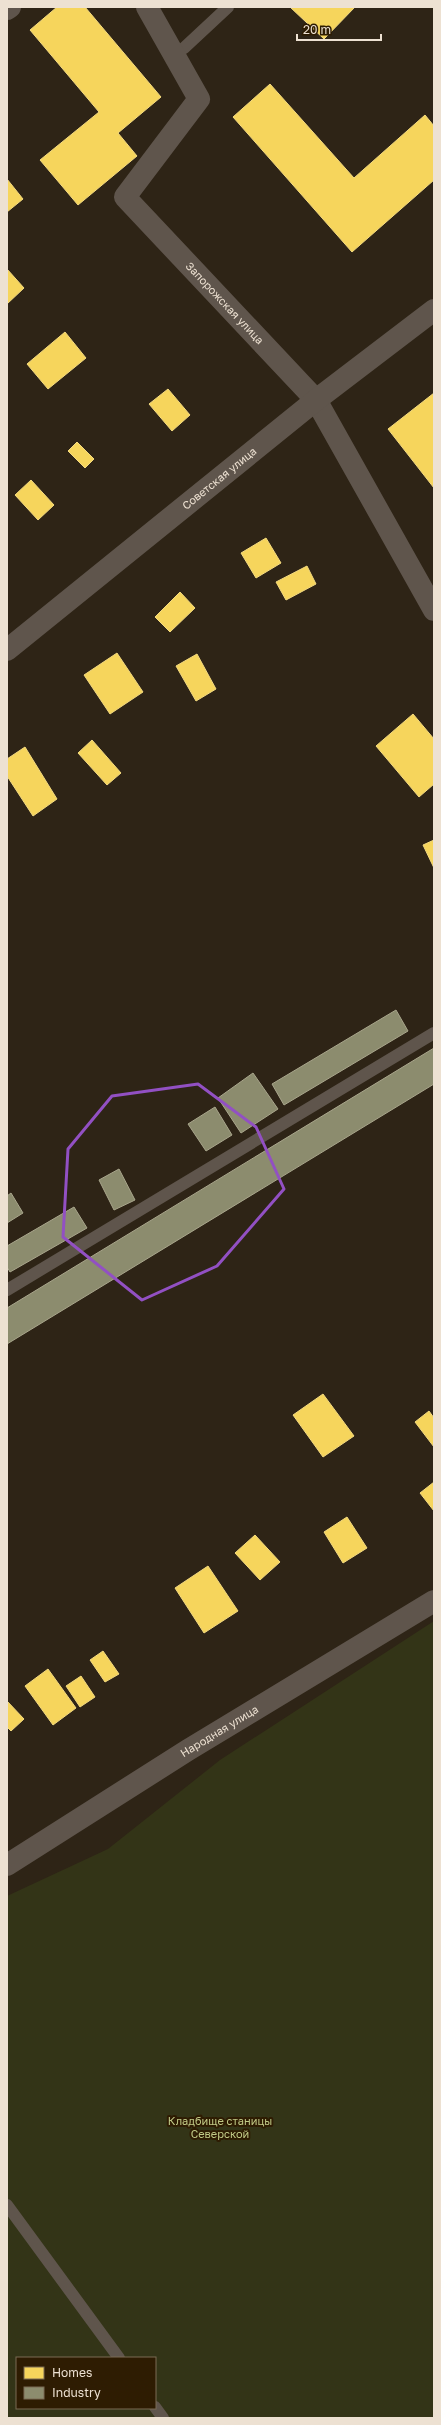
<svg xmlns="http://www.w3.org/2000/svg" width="441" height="2425" viewBox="0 0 441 2425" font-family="'Golos Text',sans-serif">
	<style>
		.green { fill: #333417; fill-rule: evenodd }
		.homes { fill: #f6d55c; stroke: #f3d97f }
		.industry { fill: #8c8c6e; stroke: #a9a68c }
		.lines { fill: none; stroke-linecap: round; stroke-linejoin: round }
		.service { stroke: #5f554c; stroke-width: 12 }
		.minor { stroke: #5f554c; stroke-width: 22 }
		.marked { fill: none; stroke: #9250c3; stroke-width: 3; stroke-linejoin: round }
		.labels { text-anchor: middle; stroke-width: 4; stroke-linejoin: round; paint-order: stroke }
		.street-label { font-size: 11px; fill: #ede1d2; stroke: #2e1c02 }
		.park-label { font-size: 11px; fill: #c0c986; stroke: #2e1c02 }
	</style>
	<rect width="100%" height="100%" fill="#2e2416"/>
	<!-- green -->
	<path class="green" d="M434 1621V2418H7V1896L108 1849 220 1760ZM17 2358H155V2408H17Z"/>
	<!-- homes -->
	<g class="homes">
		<path d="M57 7H85L161 97 118 133 137 156 78 205 40 160 99 112 30 30Z"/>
		<path d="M290 7H355L324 39Z"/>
		<path d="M270 84 354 178 425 115 434 126V180L352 252 233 117Z"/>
		<path d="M7 179 23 199 7 212Z"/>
		<path d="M7 269 24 288 7 304Z"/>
		<path d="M65 332 86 358 48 389 27 364Z"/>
		<path d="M168 389 190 415 172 431 149 404Z"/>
		<path d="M434 393V488L388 429Z"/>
		<path d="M77 442 94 459 85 468 68 451Z"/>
		<path d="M31 480 54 505 38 520 15 495Z"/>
		<path d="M266 538 281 563 256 578 241 553Z"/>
		<path d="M307 566 316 584 286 600 276 582Z"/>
		<path d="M180 592 195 608 170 632 155 617Z"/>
		<path d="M117 653 143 692 110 714 84 675Z"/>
		<path d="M197 654 216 689 196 701 176 666Z"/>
		<path d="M413 714 434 739V784L419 797 376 746Z"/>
		<path d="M92 740 121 773 107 785 78 753Z"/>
		<path d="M25 747 57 799 33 816 7 776V759Z"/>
		<path d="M434 840V868L423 845Z"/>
		<path d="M323 1394 354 1436 323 1457 293 1415Z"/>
		<path d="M429 1411 434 1418V1447L415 1422Z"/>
		<path d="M434 1482V1511L420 1493Z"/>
		<path d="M347 1517 367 1548 343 1563 324 1532Z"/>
		<path d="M255 1535 280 1562 260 1580 235 1553Z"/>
		<path d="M208 1566 238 1611 204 1633 175 1588Z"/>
		<path d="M103 1651 119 1674 105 1682 90 1660Z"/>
		<path d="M48 1669 76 1708 53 1725 25 1686Z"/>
		<path d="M81 1676 95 1697 80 1707 66 1686Z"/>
		<path d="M7 1701 24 1719 11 1731 7 1727Z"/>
	</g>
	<!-- industry -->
	<g class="industry">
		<path d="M396 1010 408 1031 284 1105 272 1084Z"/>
		<path d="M434 1048V1084L7 1344V1308Z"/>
		<path d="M253 1073 278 1109 241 1133 218 1098Z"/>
		<path d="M215 1107 232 1135 206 1151 188 1124Z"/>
		<path d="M119 1169 135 1200 114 1210 99 1180Z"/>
		<path d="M11 1193 23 1213 7 1223V1196Z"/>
		<path d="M74 1207 87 1228 10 1272 7 1267V1246Z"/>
	</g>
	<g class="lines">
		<!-- service -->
		<g class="service">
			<path d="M184 48 228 7"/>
			<path d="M7 1290 434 1033"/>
			<path d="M7 2205 119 2358"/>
			<path d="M155 2407 163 2418"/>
		</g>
		<!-- minor -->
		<g class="minor">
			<path id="s1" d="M147 7 199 99 125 197 316 400 434 610"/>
			<path d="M7 9 10 7"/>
			<path id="s2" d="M7 650 316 400 434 310"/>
			<path id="s3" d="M7 1865 188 1750 434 1601"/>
		</g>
	</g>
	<!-- marked area -->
	<path class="marked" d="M198 1084 256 1127 284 1189 217 1266 142 1300 63 1237 68 1149 112 1096Z"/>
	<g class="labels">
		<!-- street labels -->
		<g class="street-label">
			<text dy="4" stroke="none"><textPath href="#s1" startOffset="374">Запорожская улица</textPath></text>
			<text dy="4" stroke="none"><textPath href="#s2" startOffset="273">Советская улица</textPath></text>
			<text dy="4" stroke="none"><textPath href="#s3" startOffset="251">Народная улица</textPath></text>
		</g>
		<!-- park labels -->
		<g class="park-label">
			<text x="220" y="2125">Кладбище станицы<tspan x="220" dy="13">Северской</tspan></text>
		</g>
	</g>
	<!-- border -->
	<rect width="441" height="2425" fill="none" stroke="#ede1d2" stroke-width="16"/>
	<!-- legend -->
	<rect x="16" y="2357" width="140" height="52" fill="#2e1c02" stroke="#7a6b55"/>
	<rect x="24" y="2367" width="20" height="12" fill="#f6d55c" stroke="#7a6b55"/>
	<text x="52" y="2377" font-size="12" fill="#ede1d2">Homes</text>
	<rect x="24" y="2387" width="20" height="12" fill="#8c8c6e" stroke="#7a6b55"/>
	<text x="52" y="2397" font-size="12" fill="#ede1d2">Industry</text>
	<!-- scale -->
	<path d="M297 34v6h84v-6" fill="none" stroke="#ede1d2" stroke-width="2"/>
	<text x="303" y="34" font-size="12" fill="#ede1d2" stroke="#2e1c02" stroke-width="3" paint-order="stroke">20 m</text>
</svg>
